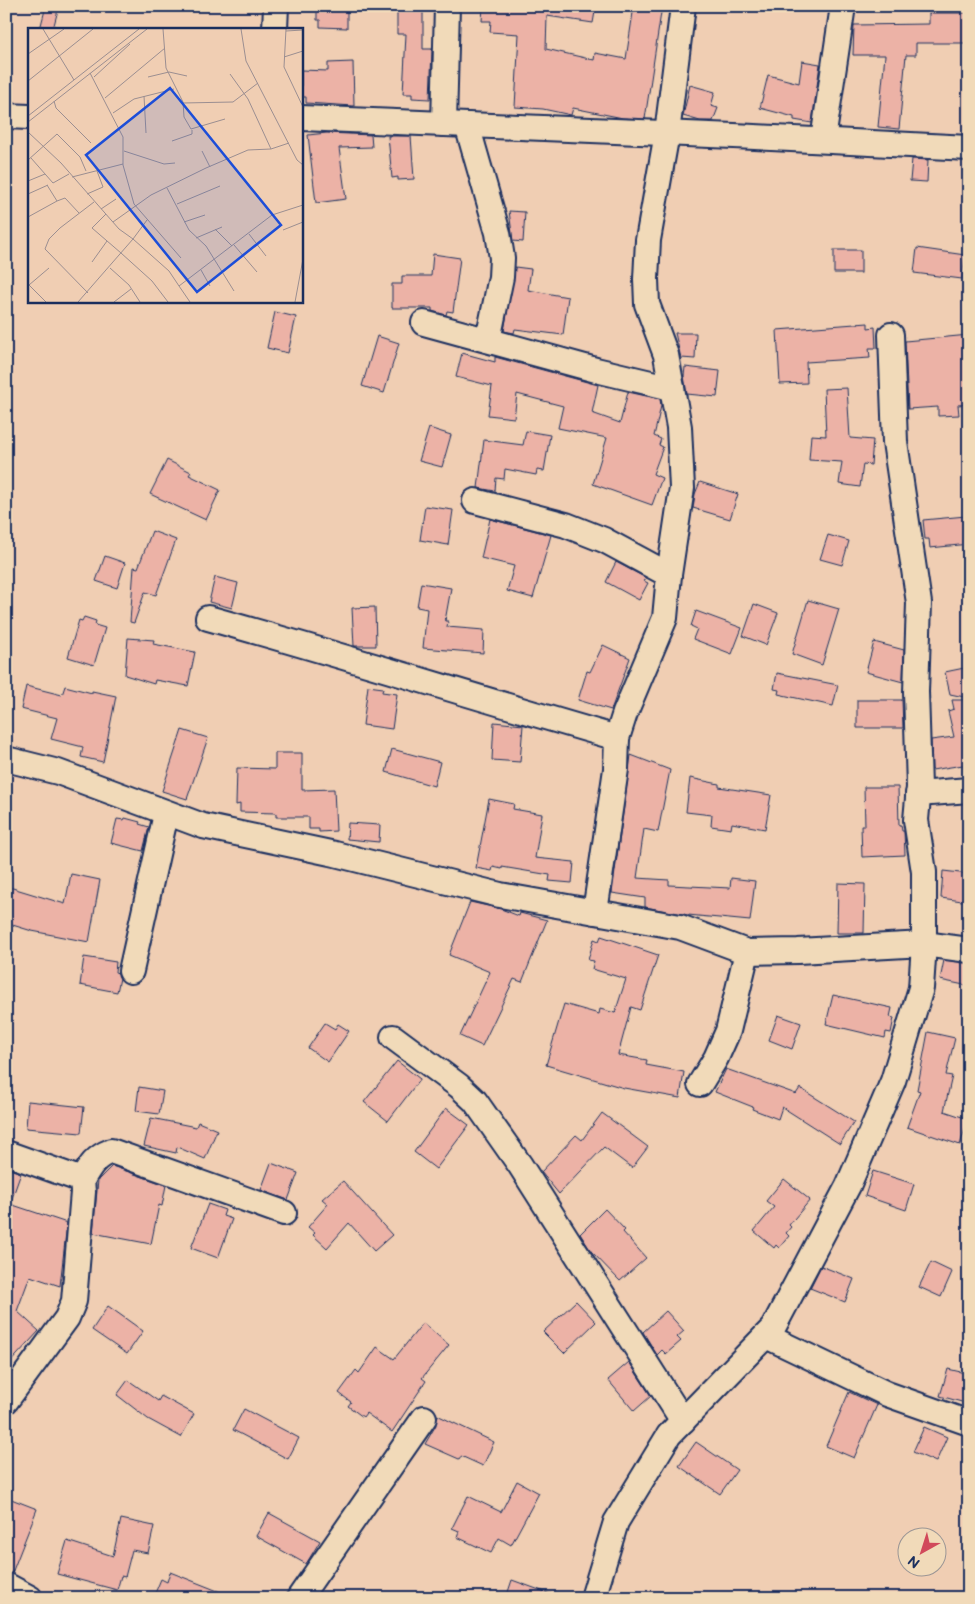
<svg xmlns="http://www.w3.org/2000/svg" width="975" height="1604" viewBox="0 0 975 1604" font-family="'Balsamiq Sans',sans-serif">
	<style>
		.building { fill: #ecb2a6; stroke: #1b2f5e }
		.lines { fill: none; stroke-linecap: round; stroke-linejoin: round }
		.minor-casing { stroke: #1b2f5e; stroke-width: 28 }
		.minor { stroke: #f1dab9; stroke-width: 24 }
		.inset-road { fill: none; stroke: #9b8e91; stroke-width: 1 }
		.view { fill: #1d4ed8; fill-opacity: 0.15; stroke: #1d4ed8; stroke-width: 2.5 }
		.inset-edge { fill: none; stroke: #1b2f5e; stroke-width: 2.5 }
	</style>
	<rect width="100%" height="100%" fill="#f0ceb3"/>
	<filter id="ink" filterUnits="userSpaceOnUse"><feTurbulence type="fractalNoise" baseFrequency=".02" numOctaves="2"/><feDisplacementMap in="SourceGraphic" scale="10" xChannelSelector="R" yChannelSelector="G"/><feConvolveMatrix kernelMatrix="1 2 1 2 8 2 1 2 1" color-interpolation-filters="sRGB"/></filter>
	<g filter="url(#ink)">
		<!-- building -->
		<g class="building">
			<path d="M46 6H59L53 29H40Z"/>
			<path d="M317 6H347V28L320 27V20H317Z"/>
			<path d="M397 6H423V49H432L430 99 412 98V94H403L406 34H397Z"/>
			<path d="M483 6H596L593 23 547 16 546 49 594 60 595 53 626 59 634 6H662L645 119 623 118 573 108 571 115 543 109 515 107 519 34 490 32 491 21H482Z"/>
			<path d="M929 13H969V43H916V55H906L899 129 878 127 885 55H853L854 25 929 24Z"/>
			<path d="M802 61 820 64 812 123 794 120V117L760 108 768 75 799 83Z"/>
			<path d="M353 62 354 106 306 103V97H301V70L328 71V63Z"/>
			<path d="M690 85 715 92 711 106 718 108 713 121H700L683 116Z"/>
			<path d="M327 133 371 135 372 147 339 148 346 199 316 203 308 135Z"/>
			<path d="M388 136H411L414 179 398 180V177L392 178Z"/>
			<path d="M912 159 928 160 927 182 910 181Z"/>
			<path d="M509 211 525 212 523 242 513 241Z"/>
			<path d="M917 248 965 255 962 279 914 273Z"/>
			<rect x="834" y="250" width="27" height="23"/>
			<path d="M433 254 460 258 453 312 447 311 446 315 432 311V308H392V284H402V276H431Z"/>
			<path d="M515 267 531 269 528 290 568 297 563 335 515 329 514 333 504 331Z"/>
			<path d="M275 312 296 317 288 353 267 348Z"/>
			<path d="M868 323V328L875 327 876 348H869L870 358 806 362 807 383 780 384 777 330Z"/>
			<path d="M675 333H696L695 359 681 358Z"/>
			<path d="M969 335V404L958 405 959 415 938 416V407L908 409 905 341Z"/>
			<path d="M377 336 399 343 384 393 362 386Z"/>
			<path d="M462 353 495 362V357L598 385 592 413 620 423 628 392 660 399 661 406 654 436 661 439 659 445 663 447 653 474 662 478 652 505 593 484 607 438 558 428 563 406 517 394 514 418 488 415 492 386 456 377Z"/>
			<path d="M685 367 720 371 717 397 687 394 684 376Z"/>
			<path d="M847 388 850 438 873 440 871 465 863 464 860 487 839 484 842 462 809 460 811 435 826 436 824 389Z"/>
			<path d="M429 428 451 435 442 467 419 461Z"/>
			<path d="M526 431 550 435 544 471 537 470 536 475 505 469 504 479 496 478 495 491 478 488 484 440 523 445Z"/>
			<path d="M167 460 191 472 189 475 220 490 206 520 150 494Z"/>
			<path d="M700 482 738 494 730 519 693 508 695 494Z"/>
			<path d="M425 506 453 510 448 545 420 540Z"/>
			<path d="M966 516 969 544 930 548 929 539H925L923 520Z"/>
			<path d="M490 519 551 535 533 598 507 591 514 566 481 558Z"/>
			<path d="M152 531 176 540 156 595 145 592 134 623 130 622 134 567 138 568Z"/>
			<path d="M828 535 849 541 842 565 820 559Z"/>
			<path d="M105 556 125 563 117 588 96 581Z"/>
			<path d="M616 562 646 578 644 581 648 583 639 600 606 582Z"/>
			<path d="M215 577 238 583 232 608 209 602Z"/>
			<path d="M421 583 451 588 445 621H448L447 627 484 630 483 653 423 648 427 609 417 607Z"/>
			<path d="M808 600 839 609 822 665 792 654Z"/>
			<path d="M754 604 778 613 766 645 743 636Z"/>
			<path d="M375 607 376 646H354L352 608Z"/>
			<path d="M696 611 742 628 732 654 693 639 697 629 691 626Z"/>
			<path d="M84 617 96 621 95 625 105 628 94 665 68 657 79 620 82 621Z"/>
			<path d="M128 638 154 640 153 644 195 652 188 686 155 680 154 684 125 675Z"/>
			<path d="M874 642 904 650 903 682 866 672Z"/>
			<path d="M603 645 630 658 611 710 578 700 587 671 590 672Z"/>
			<path d="M969 667V698L950 694 945 672Z"/>
			<path d="M777 673 838 685 833 706 778 694 779 690 774 689Z"/>
			<path d="M26 686 62 695 65 686 92 693V691L116 696 103 762 81 757 83 747 51 739 57 718 21 709Z"/>
			<path d="M368 686 383 688 382 692 397 694 392 729 363 725Z"/>
			<path d="M857 700H902L903 728H857Z"/>
			<path d="M952 700H969V764L932 770 931 740 954 737 948 711 954 709Z"/>
			<path d="M494 722 523 725 520 762 492 760Z"/>
			<path d="M182 730 208 738 187 799 162 791Z"/>
			<path d="M392 749 440 762 434 786 386 772Z"/>
			<path d="M275 753H302V790L334 789 336 831 319 832V829H309V817H276V813L240 812V804L236 805 237 768 275 769Z"/>
			<path d="M631 755 670 770 658 832 644 829 637 878 669 880V885L730 888 731 878 755 881 750 921 688 915 645 907V898L612 893Z"/>
			<path d="M690 778 719 784V787L771 795 765 829 732 823 731 829 711 826 712 815 686 812Z"/>
			<path d="M864 787H898L899 825H901L902 831H904L905 855 862 857 861 826H865Z"/>
			<path d="M489 799 514 804 513 809 542 814 535 858 574 862 572 883 549 881 550 875 502 867V869L493 867 492 871 476 868Z"/>
			<path d="M125 818 140 822 139 824 149 827 143 851 111 843 117 819 124 820Z"/>
			<path d="M348 823 380 825 379 842 347 839Z"/>
			<path d="M943 871 969 874V902L941 898Z"/>
			<path d="M71 874 100 880 89 942 32 931 6 923V886L65 904Z"/>
			<path d="M838 883 865 884 864 933H837Z"/>
			<path d="M470 902 501 909 519 916 520 913 547 920 522 982 514 979 482 1046 460 1036 490 972 449 955Z"/>
			<path d="M601 936 658 955 640 1010 631 1007 618 1055 647 1060 646 1065 684 1072 680 1098 624 1088 546 1065 564 1004 599 1014 600 1009 615 1013 626 979 592 969 594 961 588 960 594 939 599 941Z"/>
			<path d="M84 957 116 962 115 972 118 973 120 978 117 992 80 985Z"/>
			<path d="M944 960 969 963V986L940 980Z"/>
			<path d="M833 995 892 1008 890 1017 894 1018 891 1033 886 1032 885 1038 826 1024Z"/>
			<path d="M778 1015 801 1023 792 1049 769 1040Z"/>
			<path d="M325 1023 335 1029 338 1024 349 1031 328 1062 308 1048Z"/>
			<path d="M928 1032 955 1038 946 1075 952 1076 944 1111 968 1119 960 1145 907 1127 920 1091 917 1090Z"/>
			<path d="M397 1061 420 1079 388 1121 364 1102Z"/>
			<path d="M726 1069 796 1094 800 1088 854 1122 840 1144 782 1107 778 1119 752 1109 753 1107 715 1092Z"/>
			<path d="M139 1087 163 1091 159 1114 136 1111Z"/>
			<path d="M28 1101 84 1107 81 1133 26 1128Z"/>
			<path d="M446 1108 469 1125 436 1169 414 1152Z"/>
			<path d="M602 1113 648 1147 632 1168 604 1147 559 1194 541 1172 576 1135 582 1140Z"/>
			<path d="M151 1118 196 1127 198 1122 217 1130 205 1159 177 1147 176 1153 144 1146Z"/>
			<path d="M271 1163 298 1173 288 1200 261 1190Z"/>
			<path d="M112 1166 166 1185 162 1206 159 1205 151 1244 93 1233 98 1180Z"/>
			<path d="M6 1168 21 1173 10 1204 67 1223 60 1286 30 1276 17 1311 39 1331 6 1367Z"/>
			<path d="M873 1171 914 1184 906 1210 865 1196Z"/>
			<path d="M784 1179 810 1200 789 1225 791 1227 786 1233 789 1236 779 1248 776 1245 774 1248 754 1231 774 1207 766 1201Z"/>
			<path d="M343 1181 392 1235 374 1251 349 1223 327 1248 313 1235 315 1233 308 1227 328 1204 322 1199Z"/>
			<path d="M208 1204 225 1210 223 1216 232 1219 218 1258 191 1248Z"/>
			<path d="M605 1209 625 1230 623 1232 646 1258 620 1281 591 1251 580 1234Z"/>
			<path d="M931 1262 952 1272 941 1297 919 1287Z"/>
			<path d="M821 1266 854 1279 845 1302 810 1288Z"/>
			<path d="M576 1301 596 1322 564 1353 543 1332Z"/>
			<path d="M108 1306 143 1331 127 1354 92 1330Z"/>
			<path d="M666 1311 684 1331 677 1337 681 1341 666 1354 662 1350 657 1355 643 1332Z"/>
			<path d="M423 1323 449 1345 422 1378 426 1381 392 1432 366 1413 363 1417 348 1406 351 1402 339 1393 356 1370 359 1373 377 1347 394 1359Z"/>
			<path d="M629 1362 651 1396 634 1411 608 1380Z"/>
			<path d="M948 1369 969 1374V1404L940 1396Z"/>
			<path d="M128 1380 158 1401 161 1396 194 1414 181 1437 148 1419 117 1395Z"/>
			<path d="M849 1392 877 1405 854 1458 826 1446Z"/>
			<path d="M244 1409 299 1438 288 1459 233 1430Z"/>
			<path d="M437 1415 494 1442 483 1466 461 1456 459 1459 425 1444 436 1425Z"/>
			<path d="M924 1427 947 1437 936 1462 913 1452Z"/>
			<path d="M696 1442 737 1470 720 1494 679 1466Z"/>
			<path d="M517 1481 539 1493 511 1545 499 1538 491 1553 457 1537 459 1531 452 1528 468 1496 501 1512Z"/>
			<path d="M6 1497 37 1509 12 1573 6 1571Z"/>
			<path d="M269 1513 320 1541 306 1564 256 1536Z"/>
			<path d="M121 1519 154 1526 148 1553 132 1550 125 1577 121 1576 117 1590 57 1574 67 1541 113 1556Z"/>
			<path d="M170 1572 233 1597 232 1598H153L161 1579 167 1582Z"/>
			<path d="M512 1580 556 1596V1598H506Z"/>
		</g>
		<g class="lines">
			<!-- minor casing -->
			<g class="minor-casing">
				<g id="minor">
					<path d="M275 29 276 6"/>
					<path d="M6 116 29 117"/>
					<path d="M301 118 734 136 969 148"/>
					<path d="M444 124 447 6"/>
					<path d="M467 125 498 233 502 258 501 277 488 340"/>
					<path d="M823 140 843 6"/>
					<path d="M424 323 596 370 672 388"/>
					<path d="M475 501 566 525 604 540 669 575"/>
					<path d="M208 618C345 656 481 699 617 738"/>
					<path d="M6 759 58 772 203 826 335 854 500 895 680 927 747 952 798 951 924 944 969 950"/>
					<path d="M918 794 969 790"/>
					<path d="M595 912 616 769 617 738 625 713 665 618 669 575 682 488 679 427 666 355 647 304 646 279 648 240 667 133 683 6"/>
					<path d="M131 971 166 814"/>
					<path d="M393 1037 459 1086 475 1101 520 1165 683 1421"/>
					<path d="M700 1084 716 1058 728 1031 747 952"/>
					<path d="M6 1153 82 1180 83 1192 74 1301 67 1318 6 1401"/>
					<path d="M82 1180C90 1166 95 1157 111 1151L284 1213"/>
					<path d="M766 1336 887 1394 969 1423"/>
					<path d="M6 1585 30 1598"/>
					<path d="M299 1598 424 1418"/>
					<path d="M593 1598 616 1522 669 1435 773 1328 848 1186 893 1081 921 988 924 944V872L916 820 919 787 916 692 919 603 895 442 891 335"/>
				</g>
			</g>
			<!-- minor -->
			<use href="#minor" class="minor"/>
		</g>
	</g>
	<!-- overview -->
	<g transform="translate(28 28)">
		<rect width="275" height="275" fill="#f0ceb3"/>
		<path class="inset-road" d="M15 1 46 52M135 1 138 40 155 74 156 89 163 101 197 91M213 1 218 33 269 132 275 137M258 1 256 39 275 79M258 3 275 2M0 26 36 1M256 29 275 23M62 45 95 109V137L106 176 153 230M202 46 220 71 243 121M66 49 102 16M120 49 141 44 159 48M0 53 65 1M116 68 118 105M77 70 137 20M26 73 28 80 63 115M155 75 205 74 230 55M85 85 106 71 146 61M0 88 111 1M0 94 119 1M0 104 33 135 91 201 105 211 119 192M144 113 164 106V102M96 123 136 136 147 135M174 123 182 139M3 130 25 155 41 146M0 132 29 106 52 129 58 143M44 149 95 136M0 153 17 146M19 157 29 173 37 170 51 185M139 160 161 202 178 218 206 263M0 166 20 157M59 166 75 159 69 143M149 176 192 158M73 181 88 171M78 186 64 200 93 225M0 189 29 173M85 194 123 167 178 140 220 122 243 121 261 115M156 194 177 187M187 201 204 218M255 202 275 194M221 206 238 228M168 210 194 199M206 217 229 244M93 225 124 253 140 274M64 234 79 213M82 240 101 257 112 274M173 242 182 258M0 256 18 274M1 257 21 240M60 265 17 221 21 211 32 200 66 174M50 274 105 211 141 243 151 258M86 274 103 261M162 274 151 258 244 187 275 177M267 274 275 231"/>
		<path class="view" d="M142 60 253 197 169 264 58 127Z"/>
		<rect width="275" height="275" class="inset-edge"/>
	</g>
	<!-- margin -->
	<rect width="975" height="1604" fill="none" stroke="#f1dab9" stroke-width="25"/>
	<rect x="12" y="12" width="950" height="1579" fill="none" stroke="#1b2f5e" stroke-width="2" filter="url(#ink)"/>
	<!-- north arrow -->
	<g transform="translate(922 1552) rotate(219)"><circle r="24" fill="#f1dab9" stroke="#9b9695"/>
	<path d="M0-4L9 19L0 12L-9 19Z" fill="#d1495b"/>
	<text y="-8" font-size="14" font-weight="bold" text-anchor="middle" fill="#1b2f5e">N</text>
	</g>
</svg>
